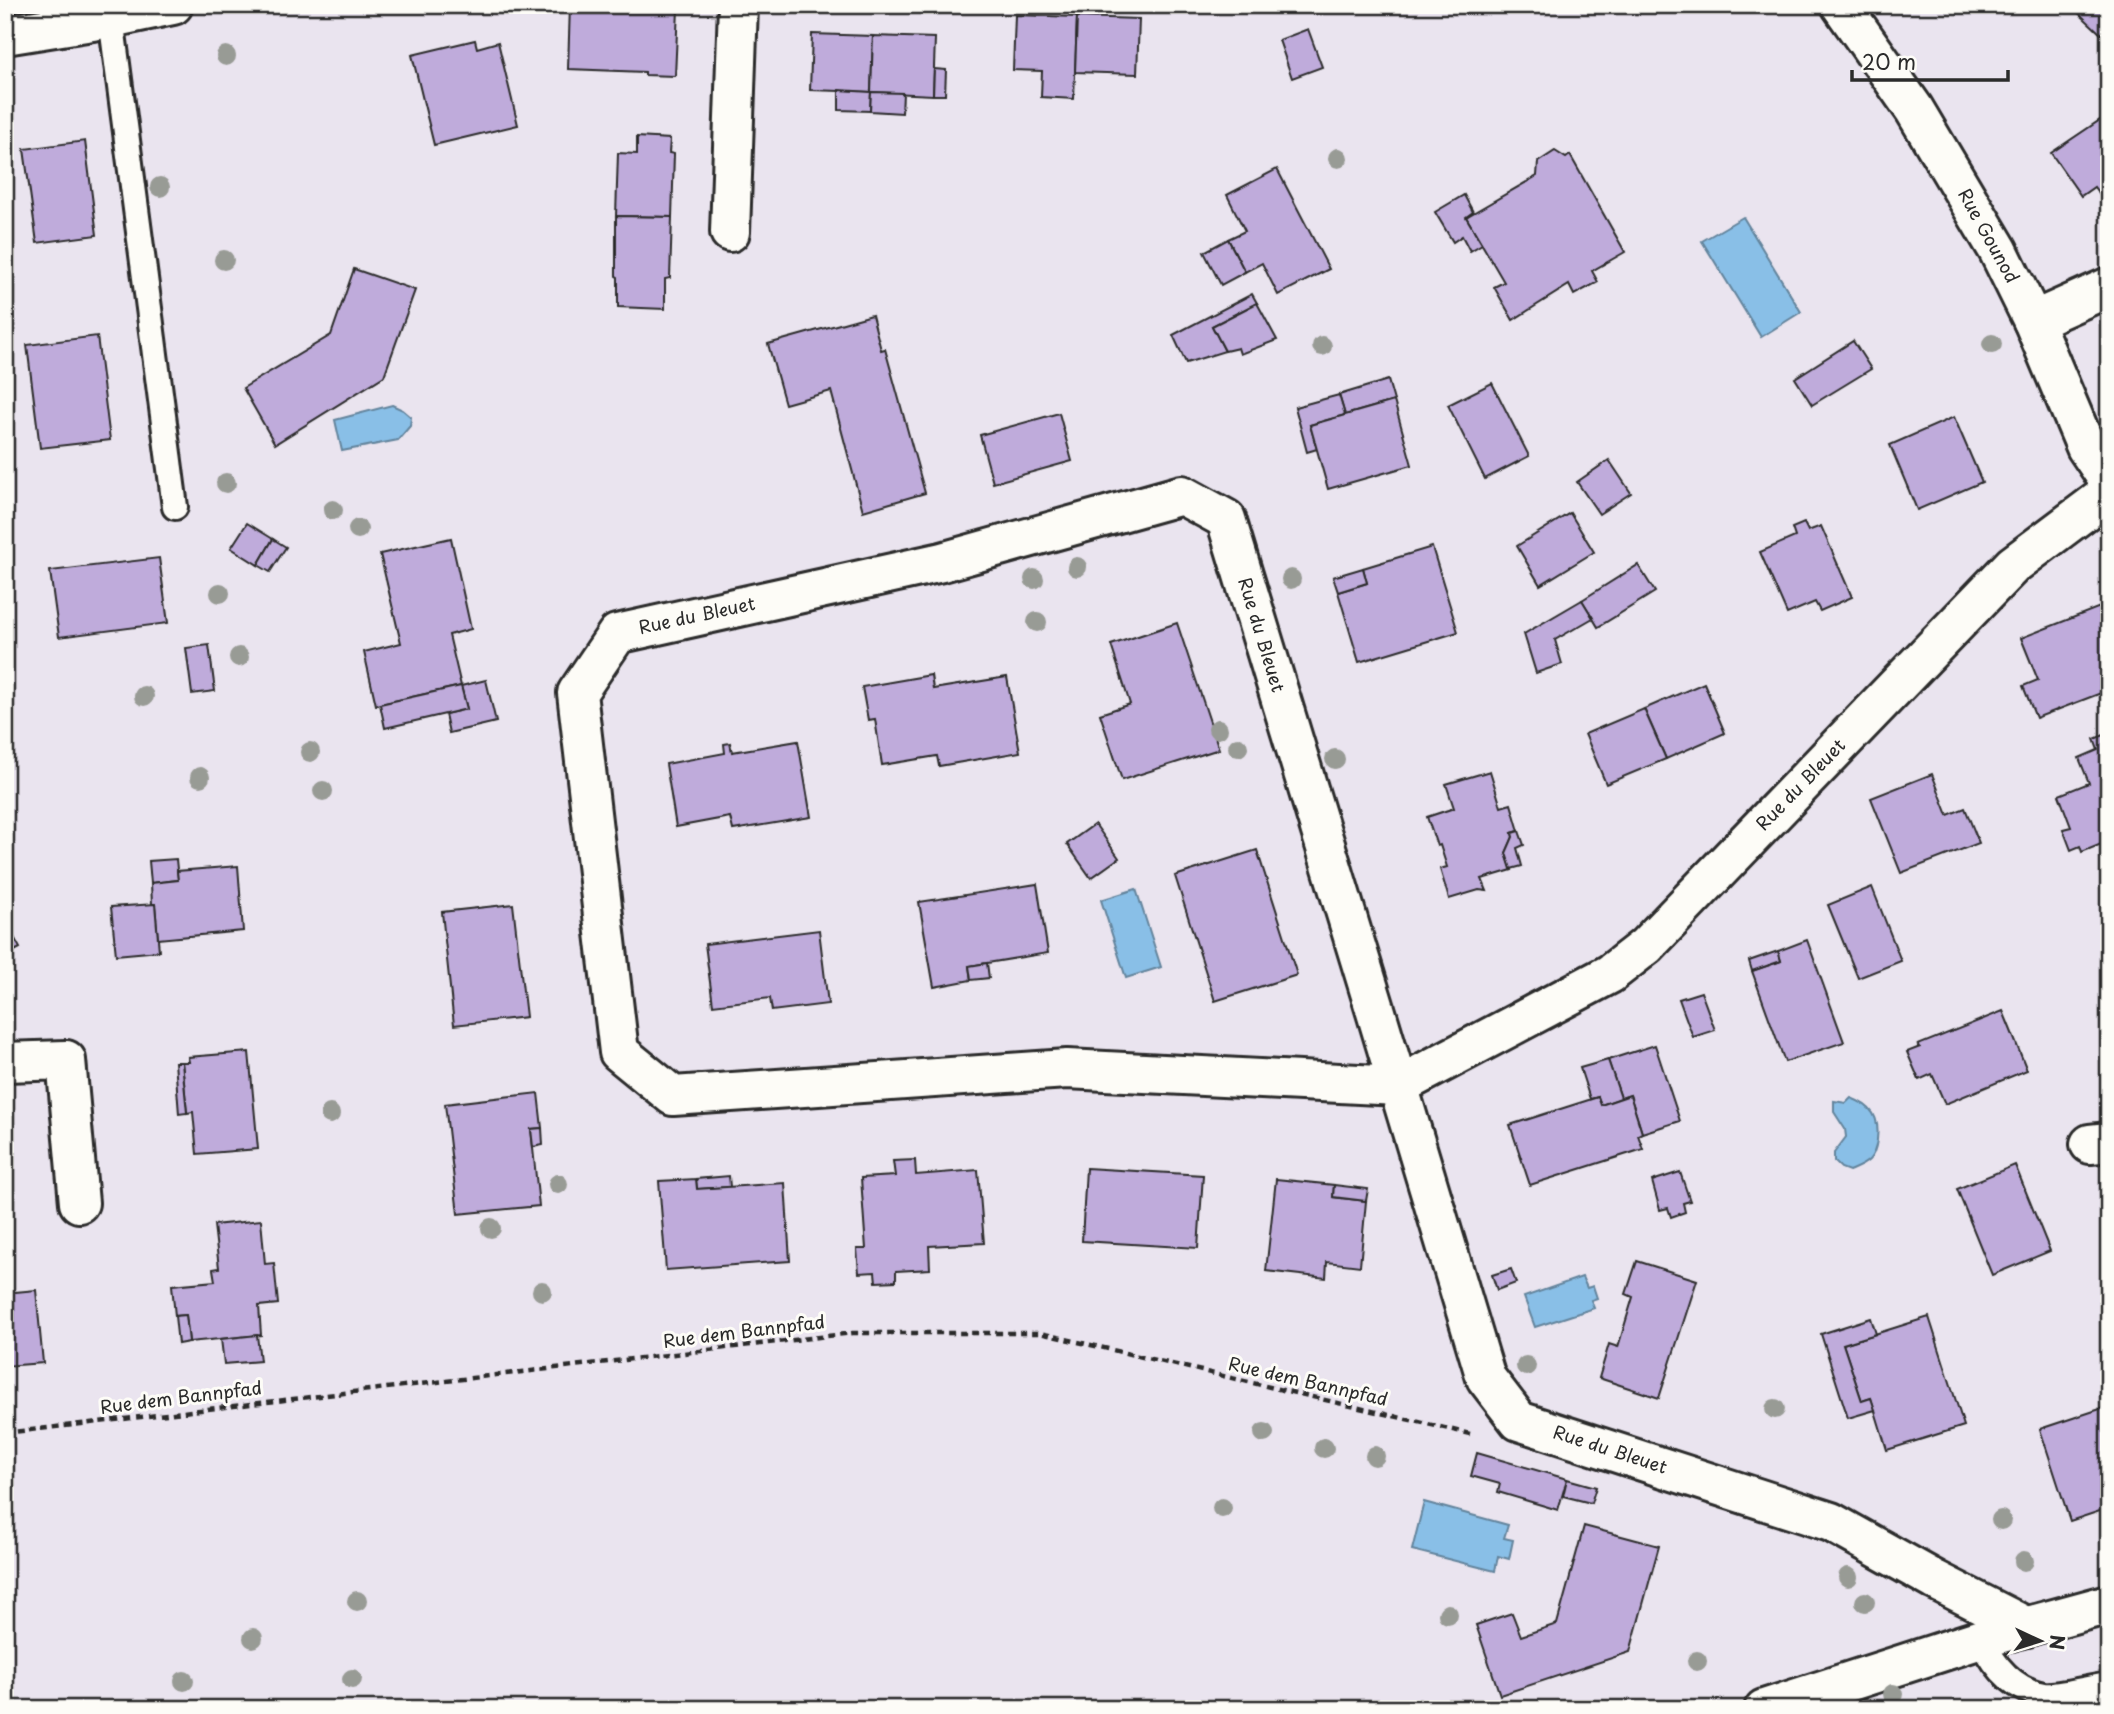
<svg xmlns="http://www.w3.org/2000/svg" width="2114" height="1714" viewBox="0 0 2114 1714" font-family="'Playpen Sans',sans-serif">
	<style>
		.water { fill: #89bfe7; stroke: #63849c; stroke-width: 2 }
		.building { fill: #bfabdb; stroke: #2b2b2b; stroke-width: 2 }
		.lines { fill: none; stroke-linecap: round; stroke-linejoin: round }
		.service-casing { stroke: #2b2b2b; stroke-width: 30 }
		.minor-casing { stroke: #2b2b2b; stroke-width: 44 }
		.path { stroke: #2b2b2b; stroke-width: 4.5; stroke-dasharray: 7 5; stroke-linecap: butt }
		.service { stroke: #fdfcf7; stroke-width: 24 }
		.minor { stroke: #fdfcf7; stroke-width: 38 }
		.tree { fill: #989b95 }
		.labels { text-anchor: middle; stroke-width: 6; stroke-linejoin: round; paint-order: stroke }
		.street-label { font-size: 18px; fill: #2b2b2b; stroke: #fdfcf7 }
	</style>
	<rect width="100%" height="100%" fill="#eae4ef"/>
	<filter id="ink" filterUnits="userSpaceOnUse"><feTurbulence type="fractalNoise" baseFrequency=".0143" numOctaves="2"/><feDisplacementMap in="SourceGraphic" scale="14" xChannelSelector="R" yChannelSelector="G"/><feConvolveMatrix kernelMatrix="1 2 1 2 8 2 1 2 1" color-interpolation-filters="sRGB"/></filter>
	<g filter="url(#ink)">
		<!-- water -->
		<g class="water">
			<path d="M1743 217 1801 312 1761 337 1702 241Z"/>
			<path d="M392 405 403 410 411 417 410 426 398 440 342 451 335 420Z"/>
			<path d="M1136 889 1161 967 1126 978 1101 900Z"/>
			<path d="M1851 1098C1872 1106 1880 1117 1877 1140 1876 1147 1874 1155 1869 1160 1864 1165 1856 1168 1849 1171L1841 1168 1834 1161V1153L1846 1137 1845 1129 1834 1112V1101L1846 1103Z"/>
			<path d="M1582 1277 1587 1288 1593 1286 1597 1298 1591 1300 1594 1308 1535 1327 1524 1297Z"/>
			<path d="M1424 1502 1508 1525 1504 1538 1513 1540 1509 1559 1498 1556 1495 1571 1412 1550Z"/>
		</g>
		<!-- building -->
		<g class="building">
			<path d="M570 5H603V9L647 11V8L678 9 675 76 645 75V72L568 69Z"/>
			<path d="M603 5H647V11L603 9Z"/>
			<path d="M2070 5H2109V26L2101 34Z"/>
			<path d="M1015 15 1077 17 1074 99 1041 97 1042 71 1013 70Z"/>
			<path d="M1077 17 1139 19 1137 74 1075 72Z"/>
			<path d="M1308 29 1322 67 1292 78 1279 40Z"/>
			<path d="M812 34 873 36 871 92 810 90Z"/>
			<path d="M873 36 935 38 933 95 871 92Z"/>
			<path d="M475 40 477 48 498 42 518 125 434 145 412 55Z"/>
			<path d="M934 69 946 70 945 95H933Z"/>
			<path d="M839 90 871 92 870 111 839 110Z"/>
			<path d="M871 92 903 93 902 113 870 111Z"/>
			<path d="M2109 114V200L2105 202 2094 187 2081 196 2051 153Z"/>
			<path d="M637 137 670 139 669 153 674 154 672 217 616 216 618 153 637 154Z"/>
			<path d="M85 141 97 235 37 243 24 149Z"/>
			<path d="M1555 151 1566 158 1570 155 1625 252 1592 271 1598 282 1574 295 1569 285 1513 320 1494 287 1504 282 1466 217 1537 176 1538 162Z"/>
			<path d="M1277 169 1329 269 1278 295 1262 263 1245 272 1228 239 1245 231 1227 195Z"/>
			<path d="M1464 195 1473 212 1466 217 1482 244 1470 251 1462 236 1453 242 1435 212Z"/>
			<path d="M616 216 672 217 670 278 665 279V309L618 307V277L616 276Z"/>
			<path d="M1228 239 1245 272 1221 285 1204 252Z"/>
			<path d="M354 269 415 290 384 376 275 444 243 388 331 335Z"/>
			<path d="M1252 294 1257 303 1212 326 1225 351 1186 363 1173 335Z"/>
			<path d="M1257 303 1277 340 1240 354 1238 348 1225 351 1212 326Z"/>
			<path d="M872 315 881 350 885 349 925 493 863 511 831 391 785 404 768 344Z"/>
			<path d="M97 336 110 440 40 448 27 345Z"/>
			<path d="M1853 341 1871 369 1812 405 1795 378Z"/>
			<path d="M1388 380 1394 401 1345 415 1339 395Z"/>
			<path d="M1492 383 1529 456 1485 479 1448 405Z"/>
			<path d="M1339 395 1345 415 1310 425 1317 449 1307 452 1295 407Z"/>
			<path d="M1394 401 1412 465 1328 489 1310 425Z"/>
			<path d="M1059 413 1072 461 993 483 980 435Z"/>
			<path d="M1954 417 1982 482 1917 510 1890 445Z"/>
			<path d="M1609 460 1631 493 1599 514 1577 482Z"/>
			<path d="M1570 513 1594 552 1540 585 1517 546Z"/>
			<path d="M247 523 273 539 258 565 231 548Z"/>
			<path d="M1804 523 1808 531 1821 526 1852 597 1820 611 1815 602 1787 614 1760 552 1795 537 1792 528Z"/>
			<path d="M451 538 471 629 449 635 461 686 376 705 364 652 401 643 380 554Z"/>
			<path d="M273 539 286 547 270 572 258 565Z"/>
			<path d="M1432 547 1458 632 1359 662 1338 592 1367 583 1363 568Z"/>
			<path d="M159 558 168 623 59 637 50 571Z"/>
			<path d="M1638 565 1655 592 1598 627 1582 600Z"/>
			<path d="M1363 568 1367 583 1338 592 1333 577Z"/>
			<path d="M1582 600 1593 618 1555 640 1562 664 1536 673 1524 634Z"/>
			<path d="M2100 607 2109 630V690L2036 718 2023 686 2038 680 2021 638Z"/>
			<path d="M1177 623 1219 749 1122 780 1100 714 1130 704 1111 645Z"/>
			<path d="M209 645 215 691 192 694 186 648Z"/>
			<path d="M931 675 933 689 1007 677 1020 752 939 766 937 756 882 765 875 719 868 720 862 687Z"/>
			<path d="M486 680 496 722 449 733 445 714 467 709 461 686Z"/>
			<path d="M1704 683 1725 733 1666 759 1644 709Z"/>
			<path d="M461 686 467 709 385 728 380 704Z"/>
			<path d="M1644 709 1666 759 1606 784 1585 734Z"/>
			<path d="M2109 733V841L2082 852 2080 846 2071 850 2063 829 2071 827 2059 795 2089 783 2079 758 2098 750 2094 739Z"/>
			<path d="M798 741 811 817 733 830 730 817 676 827 666 764 725 753 724 744 730 743 732 752Z"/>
			<path d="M1490 771 1501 807 1511 804 1519 831 1512 833 1513 837 1506 853 1512 870 1482 879 1487 891 1479 890 1449 899 1440 869 1447 867 1440 845 1437 846 1427 817 1454 808 1446 784Z"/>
			<path d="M1932 774 1948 815 1965 808 1979 843 1901 873 1871 798Z"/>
			<path d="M1095 824 1119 858 1091 878 1067 844Z"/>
			<path d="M1519 831 1524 845 1517 848 1522 866 1511 869 1506 853 1513 837 1512 833Z"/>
			<path d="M1257 850 1297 975 1215 1001 1175 876Z"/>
			<path d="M176 859 178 880 151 883 149 861Z"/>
			<path d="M238 866 243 931 158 939 155 904H152L151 883 178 880 177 871Z"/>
			<path d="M1037 884 1048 953 969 966 971 980 934 987 919 902Z"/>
			<path d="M1872 887 1901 961 1858 978 1828 905Z"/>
			<path d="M155 904 159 951 116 955 111 907Z"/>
			<path d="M513 904 526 1017 454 1025 442 912Z"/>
			<path d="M5 921 20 948 5 956Z"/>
			<path d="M819 930 828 1004 772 1011 770 998 713 1005 705 944Z"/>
			<path d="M1807 940 1844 1042 1785 1062 1752 971 1781 961 1778 951Z"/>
			<path d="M1778 951 1781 961 1752 971 1749 961Z"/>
			<path d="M987 963 989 978 971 980 969 966Z"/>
			<path d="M1701 992 1715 1030 1693 1037 1679 999Z"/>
			<path d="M2003 1011 2027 1070 1945 1104 1932 1074 1919 1080 1907 1052 1920 1047 1918 1045Z"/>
			<path d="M1655 1045 1680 1121 1642 1133 1630 1095 1621 1098 1608 1060Z"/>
			<path d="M249 1052 258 1149 197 1154 193 1112 187 1113 182 1062H189L188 1057Z"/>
			<path d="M1608 1060 1621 1098 1601 1105 1598 1097 1590 1099 1580 1068Z"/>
			<path d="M175 1062H182L187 1113 179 1114Z"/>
			<path d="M538 1093 542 1128 531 1129 539 1206 458 1214 445 1104Z"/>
			<path d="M1630 1095 1642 1133 1638 1135 1643 1149 1530 1185 1510 1125 1598 1097 1601 1105Z"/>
			<path d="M542 1128 543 1145 533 1147 531 1129Z"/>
			<path d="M915 1160 916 1175 978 1170 984 1243 929 1246 930 1269 896 1271V1281L876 1282 875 1272 859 1273 857 1249H866L861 1178 895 1176 893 1161Z"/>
			<path d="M2015 1165 2050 1251 1992 1275 1957 1189Z"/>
			<path d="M1086 1168 1203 1175 1198 1248 1082 1241Z"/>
			<path d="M1680 1172 1690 1201 1683 1203 1685 1212 1671 1217 1668 1208 1660 1210 1652 1181Z"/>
			<path d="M729 1176 730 1187 697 1189 696 1179Z"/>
			<path d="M696 1179 697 1189 785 1183 790 1261 666 1270 659 1181Z"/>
			<path d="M1276 1179 1334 1185 1333 1197 1366 1201 1360 1266 1327 1262 1326 1278 1266 1271Z"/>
			<path d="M1334 1185 1368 1189 1366 1201 1333 1197Z"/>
			<path d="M261 1220 265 1264 274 1263 278 1304 259 1306 261 1335 189 1342 186 1315 175 1316 172 1285 215 1281 213 1269 219 1268 214 1225Z"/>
			<path d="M1637 1261 1697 1280 1659 1398 1599 1378 1609 1344 1618 1347 1633 1297 1626 1294Z"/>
			<path d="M1511 1269 1516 1283 1497 1290 1492 1275Z"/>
			<path d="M36 1290 43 1363 5 1366V1293Z"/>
			<path d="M186 1315 189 1342 178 1344 175 1316Z"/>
			<path d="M1929 1317 1964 1426 1887 1450 1871 1398 1862 1401 1843 1344Z"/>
			<path d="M1871 1318 1876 1334 1843 1344 1862 1401 1871 1398 1875 1410 1848 1418 1821 1334Z"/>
			<path d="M257 1335 260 1361 224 1364 221 1339Z"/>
			<path d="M2106 1407 2109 1417V1508L2070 1521 2040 1429Z"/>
			<path d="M1477 1453 1567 1479 1558 1510 1498 1492 1500 1484 1471 1476Z"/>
			<path d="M1567 1479 1596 1487 1591 1503 1563 1496Z"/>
			<path d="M1584 1526 1659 1546 1630 1652 1500 1695 1476 1625 1512 1613 1521 1636 1557 1624Z"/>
		</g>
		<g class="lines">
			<!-- service casing -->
			<g class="service-casing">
				<g id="service">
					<path d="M111 18 175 507"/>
					<path d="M1981 1639C1994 1666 2013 1690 2044 1695 2055 1697 2095 1687 2109 1685"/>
				</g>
			</g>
			<!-- minor casing -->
			<g class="minor-casing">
				<g id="minor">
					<path d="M1841 5 1914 109 1998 250 2033 321 2086 447 2109 481"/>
					<path d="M5 35 111 18 173 5"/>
					<path d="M730 232 738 5"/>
					<path d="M2033 321 2109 287"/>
					<path d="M5 1062 66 1060 79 1203"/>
					<path d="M2090 1144 2109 1142"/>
					<path d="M2027 1627 1935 1580 1831 1522 1519 1421 1486 1378 1376 1012 1226 519 1182 495 942 562 617 634 577 693 619 1052 673 1096 1067 1069 1398 1086 1610 974 1646 946 2013 565 2109 493"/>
					<path d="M1764 1709 1981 1639 2109 1604"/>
				</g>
			</g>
			<!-- path -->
			<path class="path" d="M5 1433 853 1333H1040L1470 1434"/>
			<!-- service -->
			<use href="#service" class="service"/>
			<!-- minor -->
			<use href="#minor" class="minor"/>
		</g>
		<!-- trees -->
		<g class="tree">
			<circle cx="226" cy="56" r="10"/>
			<circle cx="1338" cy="158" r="10"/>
			<circle cx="160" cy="187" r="10"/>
			<circle cx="224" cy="260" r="10"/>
			<circle cx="1992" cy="344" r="10"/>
			<circle cx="1322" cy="346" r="10"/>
			<circle cx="226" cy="483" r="10"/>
			<circle cx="333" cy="510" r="10"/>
			<circle cx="358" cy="529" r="10"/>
			<circle cx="1077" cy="567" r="10"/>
			<circle cx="1034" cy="579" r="10"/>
			<circle cx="1291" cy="579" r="10"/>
			<circle cx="220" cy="593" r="10"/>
			<circle cx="1037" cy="622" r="10"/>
			<circle cx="239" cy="657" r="10"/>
			<circle cx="144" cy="696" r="10"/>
			<circle cx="1218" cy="729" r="10"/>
			<circle cx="1238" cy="747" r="10"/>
			<circle cx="310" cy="752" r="10"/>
			<circle cx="1335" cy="759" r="10"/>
			<circle cx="200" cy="777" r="10"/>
			<circle cx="323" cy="791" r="10"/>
			<circle cx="330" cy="1114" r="10"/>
			<circle cx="558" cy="1184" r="10"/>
			<circle cx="491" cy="1228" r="10"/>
			<circle cx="542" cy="1291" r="10"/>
			<circle cx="1526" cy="1366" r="10"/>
			<circle cx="1775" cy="1409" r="10"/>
			<circle cx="1264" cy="1433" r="10"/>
			<circle cx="1324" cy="1448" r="10"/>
			<circle cx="1375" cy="1456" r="10"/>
			<circle cx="1222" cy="1508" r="10"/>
			<circle cx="2001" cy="1520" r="10"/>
			<circle cx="2024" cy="1561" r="10"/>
			<circle cx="1848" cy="1577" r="10"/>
			<circle cx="357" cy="1601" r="10"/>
			<circle cx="1865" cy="1602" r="10"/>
			<circle cx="1448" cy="1614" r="10"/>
			<circle cx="253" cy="1638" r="10"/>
			<circle cx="1697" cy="1661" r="10"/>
			<circle cx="352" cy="1679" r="10"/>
			<circle cx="184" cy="1681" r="10"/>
			<circle cx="1893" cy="1694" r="10"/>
		</g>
	</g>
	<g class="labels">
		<!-- street labels -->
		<g class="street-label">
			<text transform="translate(1988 236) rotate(61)" y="6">Rue Gounod</text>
			<text transform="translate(697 616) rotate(-12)" y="6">Rue du Bleuet</text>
			<text transform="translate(1261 635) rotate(73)" y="6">Rue du Bleuet</text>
			<text transform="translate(1801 785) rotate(-46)" y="6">Rue du Bleuet</text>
			<text transform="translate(744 1332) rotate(-7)" y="6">Rue dem Bannpfad</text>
			<text transform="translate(1308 1382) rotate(13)" y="6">Rue dem Bannpfad</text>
			<text transform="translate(181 1398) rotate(-7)" y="6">Rue dem Bannpfad</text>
			<text transform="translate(1610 1450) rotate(18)" y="6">Rue du Bleuet</text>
		</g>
	</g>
	<!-- margin -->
	<rect width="2114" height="1714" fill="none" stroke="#fdfcf7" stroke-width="28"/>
	<rect x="14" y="14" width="2086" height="1686" fill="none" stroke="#2b2b2b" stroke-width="2.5" filter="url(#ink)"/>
	<!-- north arrow -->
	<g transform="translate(2040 1641) rotate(94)" stroke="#fdfcf7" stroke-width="5" paint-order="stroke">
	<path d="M0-5L12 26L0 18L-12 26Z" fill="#2b2b2b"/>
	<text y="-10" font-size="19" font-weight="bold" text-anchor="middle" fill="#2b2b2b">N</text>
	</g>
	<!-- scale -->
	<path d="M1852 70v10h156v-10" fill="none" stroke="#2b2b2b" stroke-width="3.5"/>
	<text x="1862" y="70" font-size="21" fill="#2b2b2b" stroke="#fdfcf7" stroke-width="5" paint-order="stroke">20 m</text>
</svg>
